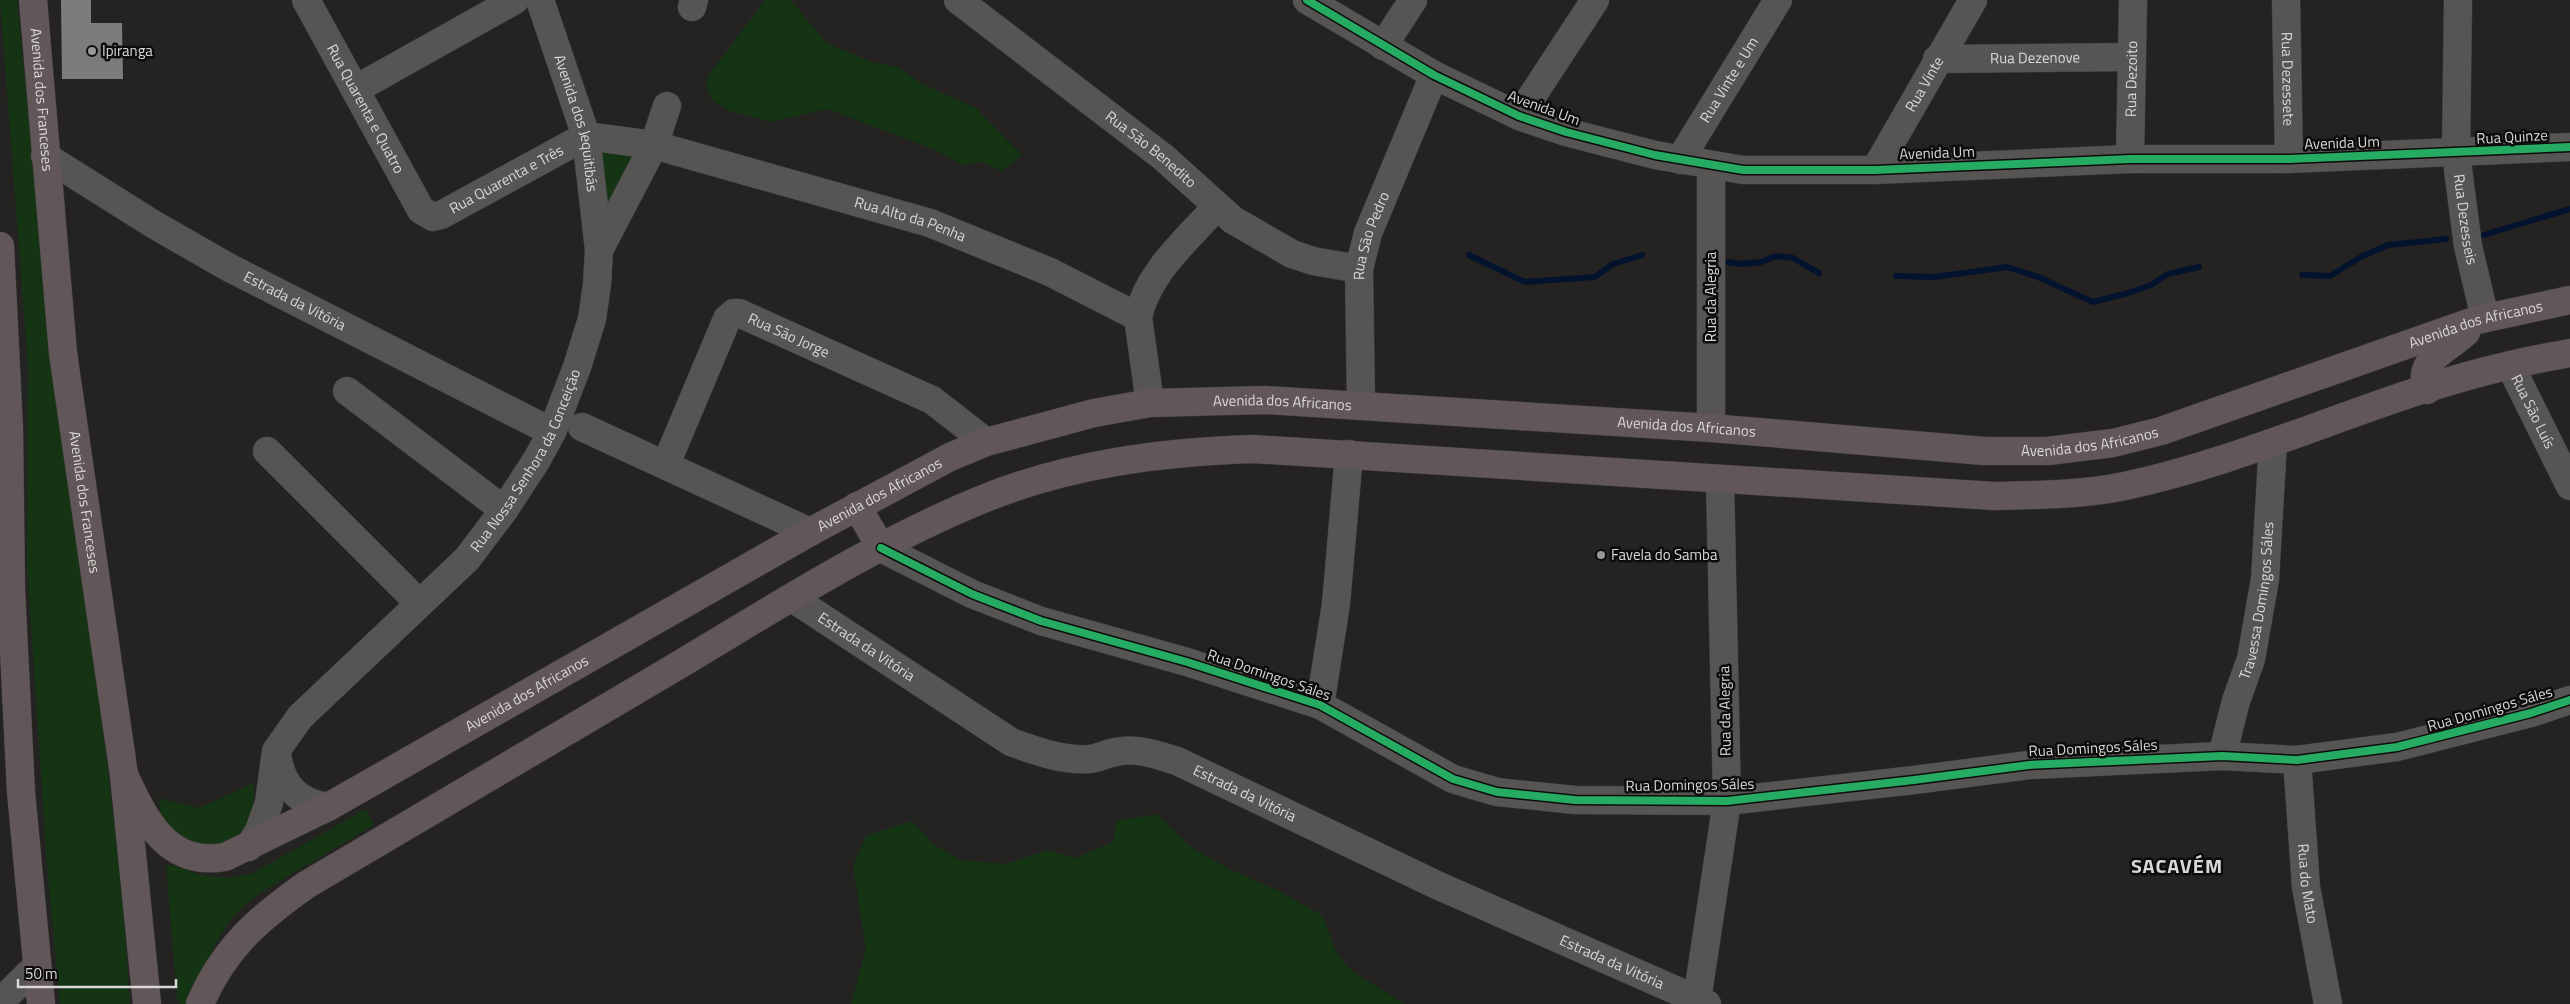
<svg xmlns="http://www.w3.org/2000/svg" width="2570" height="1004" viewBox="0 0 2570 1004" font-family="'Titillium Web',sans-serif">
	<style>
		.green { fill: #143414 }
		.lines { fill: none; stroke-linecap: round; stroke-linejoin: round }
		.stream { stroke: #03132e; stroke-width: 6 }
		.building { fill: #7d7c7a }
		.minor-casing { stroke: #3e3d3c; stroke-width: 29 }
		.major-casing { stroke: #3e3d3c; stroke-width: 29 }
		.minor { stroke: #565553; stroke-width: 28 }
		.major { stroke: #625758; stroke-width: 28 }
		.cycleway-casing { stroke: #0d0c0b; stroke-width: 11 }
		.cycleway { stroke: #26ab63; stroke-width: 8 }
		.poi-dot { fill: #9a9997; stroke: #0d0c0b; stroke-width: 2 }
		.labels { text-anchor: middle; stroke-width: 5; stroke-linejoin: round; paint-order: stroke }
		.poi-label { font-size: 15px; fill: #d9d8d6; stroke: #0d0c0b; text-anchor: start }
		.street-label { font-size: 15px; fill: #d9d8d6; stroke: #0d0c0b }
		.district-label { font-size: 20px; font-weight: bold; letter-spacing: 1px; fill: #d9d8d6; stroke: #0d0c0b }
	</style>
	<rect width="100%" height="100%" fill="#242321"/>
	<!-- green -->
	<g class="green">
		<path d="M0 0H17L46 298 99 693 123 903 130 1004H60L47 865 27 565 28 366Z"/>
		<path d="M765 0H791L826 43 872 62 898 67 920 83 976 108 1022 155 1002 171 982 162 963 165 935 150 828 109 771 122 730 111 712 100 706 84 709 75Z"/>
		<path d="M601 144 639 151 607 212Z"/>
		<path d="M254 783 253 812 246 833C238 837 229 842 221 844 201 849 173 838 162 821 159 815 160 804 159 798L199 808Z"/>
		<path d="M366 809 374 825 266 889 246 904 231 919 216 943 188 1004H180L177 999 166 866 172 865 204 876 230 878 253 873Z"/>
		<path d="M1157 814 1192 848 1231 870 1279 891 1323 916 1337 954 1353 972 1405 1004H851L866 949 853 866 866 836 912 821 933 844 960 860 1006 864 1048 850 1075 858 1113 842 1117 821Z"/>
	</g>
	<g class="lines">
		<!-- stream -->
		<g class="stream">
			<path d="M2480 236 2570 209"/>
			<path d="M1469 255 1525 282 1595 277 1613 264 1642 255"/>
			<path d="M1728 262 1742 264 1761 262 1776 256 1793 258 1819 273"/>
			<path d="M2302 275 2330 276 2361 257 2388 245 2446 239"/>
			<path d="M1896 276 1934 277 2007 267 2038 277 2093 302 2128 293 2151 285 2168 274 2199 267"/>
		</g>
	</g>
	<!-- building -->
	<path class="building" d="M61 0H91V23H122L123 79H62Z"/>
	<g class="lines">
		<!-- minor casing -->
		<g class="minor-casing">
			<g id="minor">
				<path id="s1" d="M306 0 421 210 433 217 441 215 586 136 654 145 930 223 1050 272 1138 317"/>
				<path id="s2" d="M540 0 586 136 599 250"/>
				<path id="s3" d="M958 0 1163 157 1233 220 1292 254 1313 261 1359 269"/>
				<path d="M1307 0 1434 75 1519 116 1566 132 1655 155 1743 170H1875L2130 159H2289L2570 147"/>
				<path id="s4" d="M2286 0 2289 159"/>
				<path id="s5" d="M2458 0 2456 154 2468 246 2485 318"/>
				<path d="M692 7 694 0"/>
				<path d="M1383 46 1413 0"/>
				<path id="s6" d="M1937 59 2132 57"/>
				<path d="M356 89 515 0"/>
				<path d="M1519 116 1595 0"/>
				<path id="s7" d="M45 156 153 224 228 267 552 432"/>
				<path id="s8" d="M2130 159 2133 0"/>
				<path id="s9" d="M1680 160 1778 0"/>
				<path id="s10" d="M1875 170 1973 0"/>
				<path id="s11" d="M2510 365 2570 486"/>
				<path d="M347 391 504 510"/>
				<path d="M1150 403 1138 317C1148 272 1187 240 1217 206"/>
				<path id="s12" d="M1361 405 1359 269 1368 233 1434 75"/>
				<path d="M582 427 810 532"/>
				<path d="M1711 428V166"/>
				<path d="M267 451 419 603"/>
				<path id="s13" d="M666 464 727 319 734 313H739L932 400 986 442"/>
				<path d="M881 548 972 594 1041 621 1187 662 1320 705 1453 779 1497 792 1575 800 1727 801 1914 780 2029 765 2222 756 2297 760 2397 747 2531 713 2570 700"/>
				<path id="s14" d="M792 598 1011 742C1036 751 1063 761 1090 759 1099 758 1108 753 1116 752 1136 747 1158 755 1177 761L1439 886 1707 1004"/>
				<path d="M1320 705 1336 604 1349 454"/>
				<path d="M277 755C282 786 297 802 328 807"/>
				<path id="s15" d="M2222 756 2236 701 2251 659 2265 579 2273 443"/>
				<path id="s16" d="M2297 760 2306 887 2328 1004"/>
				<path id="s17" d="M249 847 259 831 269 803 276 751 300 717 467 559 504 510 536 461 552 432 577 367 592 319 597 284 599 250 654 145 667 106"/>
				<path d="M1697 1000 1727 801 1720 480"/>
				<path d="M0 1002 37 966"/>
			</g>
		</g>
		<!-- major casing -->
		<g class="major-casing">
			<g id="major">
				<path id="s18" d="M33 0 63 353 124 775 147 1004"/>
				<path d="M0 246 9 429 11 590 21 792 41 1004"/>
				<path d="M2427 390C2416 359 2448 350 2466 332"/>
				<path d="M857 506 881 548"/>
				<path id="s19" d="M124 775C145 820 167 867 225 857L328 807 810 532 950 457 986 442 1094 413 1150 403 1265 400 1711 428 1984 451H2048L2113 443 2161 431 2477 320 2570 300"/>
				<path d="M200 1004C224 948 258 919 306 885 426 814 547 743 667 672 770 611 872 544 983 499 1069 464 1161 452 1253 449L1994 496C2037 495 2082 495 2125 486 2257 458 2381 394 2511 365 2530 360 2550 357 2570 353"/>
			</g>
		</g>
		<!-- minor -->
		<use href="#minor" class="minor"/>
		<!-- major -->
		<use href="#major" class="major"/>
		<!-- cycleway casing -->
		<g class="cycleway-casing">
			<g id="cycleway">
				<path d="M1307 0 1434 75 1519 116 1566 132 1655 155 1743 170H1875L2130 159H2289L2570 147"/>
				<path d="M881 548 972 594 1041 621 1187 662 1320 705 1453 779 1497 792 1575 800 1727 801 1914 780 2029 765 2222 756 2297 760 2397 747 2531 713 2570 700"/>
			</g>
		</g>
		<!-- cycleway -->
		<use href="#cycleway" class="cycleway"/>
	</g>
	<!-- markers -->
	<g class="poi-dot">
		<circle cx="92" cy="51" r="5"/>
		<circle cx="1601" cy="555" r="5"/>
	</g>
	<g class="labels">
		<!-- poi labels -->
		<g class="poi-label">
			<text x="102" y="56">Ipiranga</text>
			<text x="1611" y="560">Favela do Samba</text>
		</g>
		<!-- street labels -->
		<g class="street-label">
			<text dy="5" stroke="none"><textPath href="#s6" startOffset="98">Rua Dezenove</textPath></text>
			<text dy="5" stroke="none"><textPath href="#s8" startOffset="80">Rua Dezoito</textPath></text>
			<text dy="5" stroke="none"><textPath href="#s4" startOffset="79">Rua Dezessete</textPath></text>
			<text dy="5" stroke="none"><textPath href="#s9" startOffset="94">Rua Vinte e Um</textPath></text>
			<text dy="5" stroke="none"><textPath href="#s10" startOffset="99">Rua Vinte</textPath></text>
			<text dy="5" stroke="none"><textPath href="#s18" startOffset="100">Avenida dos Franceses</textPath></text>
			<text dy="5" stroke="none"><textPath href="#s1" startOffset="124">Rua Quarenta e Quatro</textPath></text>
			<text transform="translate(1544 108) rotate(20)" y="5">Avenida Um</text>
			<text dy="5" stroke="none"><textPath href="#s2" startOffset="129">Avenida dos Jequitibás</textPath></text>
			<text transform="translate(2512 137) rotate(-3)" y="5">Rua Quinze</text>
			<text transform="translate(2342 143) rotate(-2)" y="5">Avenida Um</text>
			<text dy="5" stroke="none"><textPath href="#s3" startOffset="244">Rua São Benedito</textPath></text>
			<text transform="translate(1937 153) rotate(-2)" y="5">Avenida Um</text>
			<text dy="5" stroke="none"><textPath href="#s1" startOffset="336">Rua Quarenta e Três</textPath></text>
			<text dy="5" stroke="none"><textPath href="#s1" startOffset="762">Rua Alto da Penha</textPath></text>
			<text dy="5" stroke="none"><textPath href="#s5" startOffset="220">Rua Dezesseis</textPath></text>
			<text dy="5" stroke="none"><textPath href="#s12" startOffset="171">Rua São Pedro</textPath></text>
			<text transform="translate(1711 297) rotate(-90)" y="5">Rua da Alegria</text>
			<text dy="5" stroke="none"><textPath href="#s7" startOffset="289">Estrada da Vitória</textPath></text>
			<text dy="5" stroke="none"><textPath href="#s19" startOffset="2526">Avenida dos Africanos</textPath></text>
			<text dy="5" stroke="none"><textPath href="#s13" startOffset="226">Rua São Jorge</textPath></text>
			<text dy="5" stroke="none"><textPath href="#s19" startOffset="1311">Avenida dos Africanos</textPath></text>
			<text dy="5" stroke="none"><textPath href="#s11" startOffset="52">Rua São Luís</textPath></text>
			<text dy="5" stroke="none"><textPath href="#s19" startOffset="1716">Avenida dos Africanos</textPath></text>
			<text dy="5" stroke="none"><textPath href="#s19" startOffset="2121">Avenida dos Africanos</textPath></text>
			<text dy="5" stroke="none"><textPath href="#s17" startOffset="488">Rua Nossa Senhora da Conceição</textPath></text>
			<text dy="5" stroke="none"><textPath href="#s19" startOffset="891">Avenida dos Africanos</textPath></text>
			<text dy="5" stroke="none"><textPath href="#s18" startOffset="505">Avenida dos Franceses</textPath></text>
			<text dy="5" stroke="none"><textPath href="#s15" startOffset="160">Travessa Domingos Sáles</textPath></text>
			<text dy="5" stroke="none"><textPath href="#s14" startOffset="89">Estrada da Vitória</textPath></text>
			<text transform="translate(1269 675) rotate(19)" y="5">Rua Domingos Sáles</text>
			<text dy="5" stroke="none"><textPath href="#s19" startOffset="486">Avenida dos Africanos</textPath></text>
			<text transform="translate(2490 709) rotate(-16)" y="5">Rua Domingos Sáles</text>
			<text transform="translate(1725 711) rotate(-91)" y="5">Rua da Alegria</text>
			<text transform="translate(2093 748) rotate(-3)" y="5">Rua Domingos Sáles</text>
			<text transform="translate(1690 785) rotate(-1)" y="5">Rua Domingos Sáles</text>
			<text dy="5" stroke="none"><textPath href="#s14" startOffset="508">Estrada da Vitória</textPath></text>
			<text dy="5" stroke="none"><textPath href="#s16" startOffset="124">Rua do Mato</textPath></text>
			<text dy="5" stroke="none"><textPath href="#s14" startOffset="912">Estrada da Vitória</textPath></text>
		</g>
		<!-- district labels -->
		<g class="district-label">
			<text x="2177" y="873">SACAVÉM</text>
		</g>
	</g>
	<!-- scale -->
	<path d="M18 979v8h158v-8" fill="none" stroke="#d9d8d6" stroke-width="2.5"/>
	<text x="25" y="979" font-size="15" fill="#d9d8d6" stroke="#0d0c0b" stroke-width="4" paint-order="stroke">50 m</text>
</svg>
